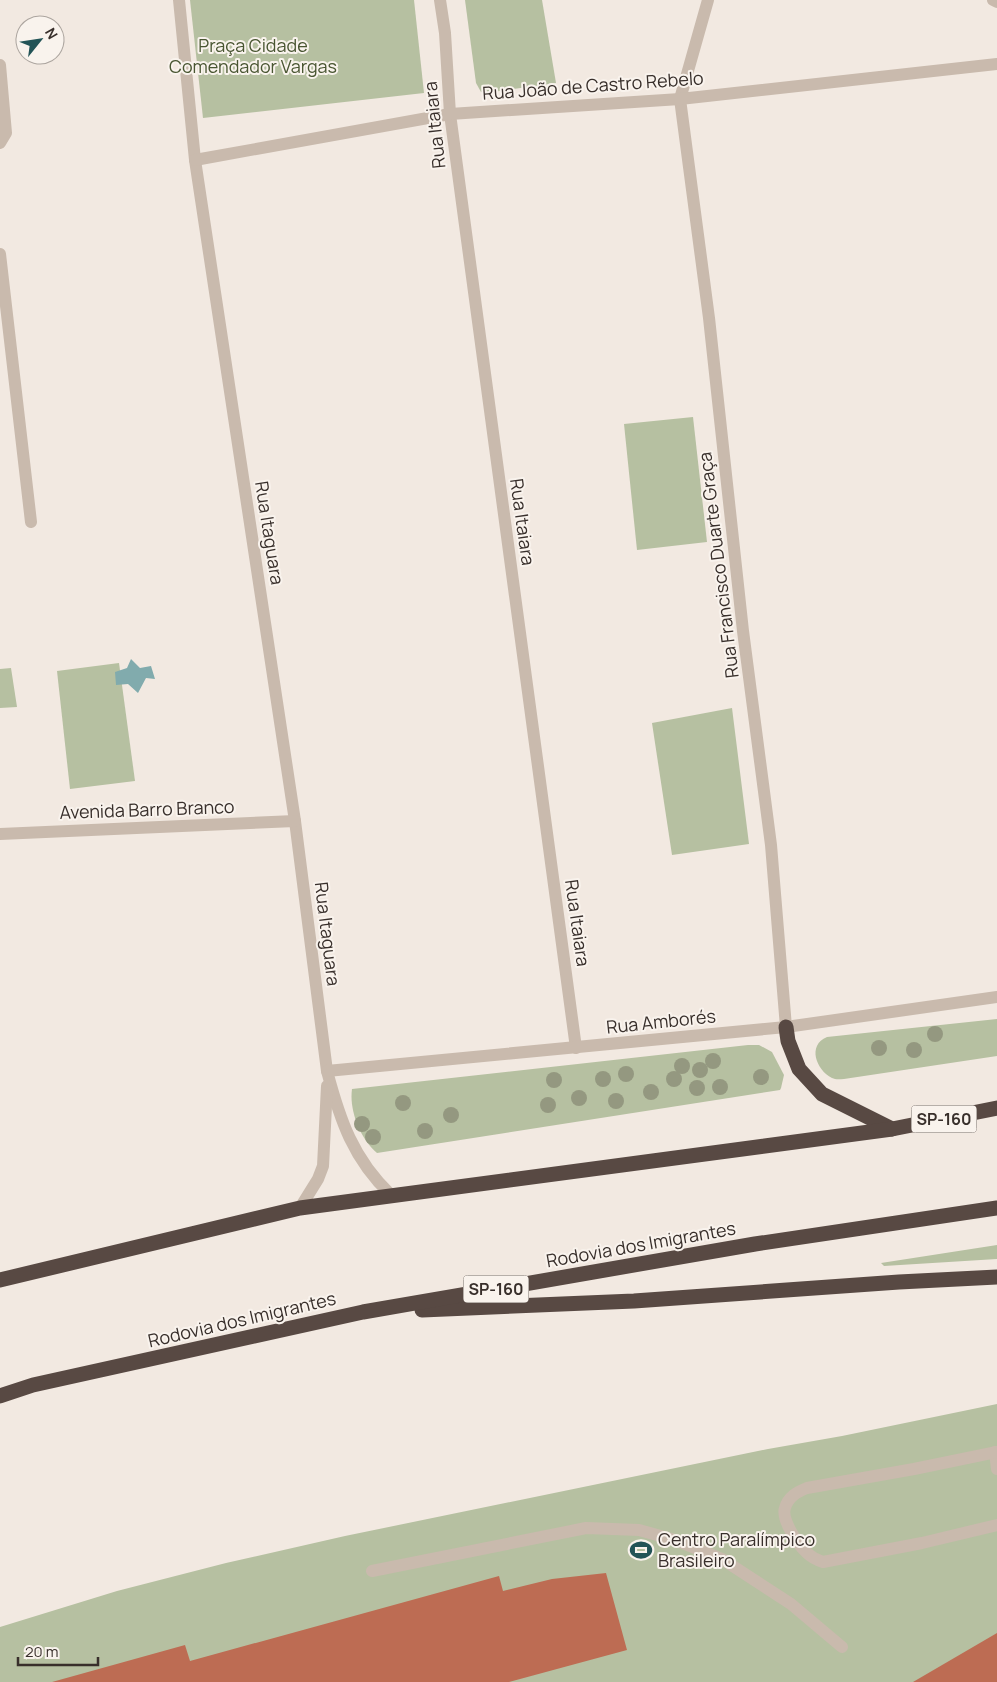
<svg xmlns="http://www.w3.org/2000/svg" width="997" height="1682" viewBox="0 0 997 1682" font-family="Manrope,sans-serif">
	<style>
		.green { fill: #b6c0a1 }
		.water { fill: #81abad }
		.building { fill: #bd6c53 }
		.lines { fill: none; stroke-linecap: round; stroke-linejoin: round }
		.minor { stroke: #c9baad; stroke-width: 12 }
		.highway { stroke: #584943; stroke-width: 15 }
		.tree { fill: #949880 }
		.labels { text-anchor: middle; stroke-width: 4; stroke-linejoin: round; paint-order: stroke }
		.shield { fill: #f9f3ed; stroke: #726a65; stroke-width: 1 }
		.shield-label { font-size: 16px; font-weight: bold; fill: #382f2b }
		.park-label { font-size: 18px; fill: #485531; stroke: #f9f3ed }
		.street-label { font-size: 18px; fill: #382f2b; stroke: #f9f3ed }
		.poi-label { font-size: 18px; fill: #382f2b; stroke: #f9f3ed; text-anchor: start }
	</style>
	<rect width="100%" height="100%" fill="#f2e9e1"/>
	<!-- green -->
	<g class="green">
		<path d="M190 0H414L424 93 203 118Z"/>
		<path d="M465 0H542L556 83 486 93 481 92 476 83Z"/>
		<path d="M693 417 707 542 637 550 624 424Z"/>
		<path d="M119 663 135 781 70 789 57 671Z"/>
		<path d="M11 668 17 707 0 708V669Z"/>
		<path d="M732 708 749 844 672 855 652 723Z"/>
		<path d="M997 1019V1056L844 1079C840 1079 836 1080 832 1078 816 1070 807 1045 827 1037Z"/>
		<path d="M748 1045H759L772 1052 784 1075 781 1088 780 1090 377 1153C360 1139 349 1110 352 1089Z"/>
		<path d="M997 1245V1259L884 1266 881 1263Z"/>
		<path d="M997 1404V1682H0V1627L117 1591 226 1563 345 1536 768 1449 842 1436Z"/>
	</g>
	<!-- water -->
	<path class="water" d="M131 659 140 668 151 666 155 679 146 678 138 693 128 684 116 685 115 672 127 668Z"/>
	<!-- building -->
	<g class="building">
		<path d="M606 1573 627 1650 509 1682H52L185 1645 190 1661 499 1576 503 1591 552 1579Z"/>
		<path d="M997 1633V1682H913Z"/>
	</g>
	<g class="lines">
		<!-- minor -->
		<g class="minor">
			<path d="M179 0 195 160 295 821 327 1071C340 1120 353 1159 391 1195"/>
			<path d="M440 0 445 33 450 114 576 1048"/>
			<path d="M708 0 680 99 709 318 743 631 771 845 786 1027"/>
			<path d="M993 0 997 2"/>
			<path d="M0 65 6 133 0 143"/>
			<path d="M195 160 450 114 680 99 997 64"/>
			<path d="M0 254 31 522"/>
			<path d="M0 834 295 821"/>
			<path d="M327 1071 786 1027 997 997"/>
			<path d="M300 1208 318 1179 323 1166 327 1086"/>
			<path d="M995 1452 997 1469"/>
			<path d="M997 1452 914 1469 807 1488C797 1492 788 1497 785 1508 781 1519 798 1545 806 1552 811 1557 817 1560 823 1562L922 1543 997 1525"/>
			<path d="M372 1571 586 1528 639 1530 675 1540 722 1559 791 1604 842 1647"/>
		</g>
		<!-- highway -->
		<g class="highway">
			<path d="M786 1027 788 1041 799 1069 822 1094 892 1129"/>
			<path d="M0 1280 300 1208 892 1129 997 1108"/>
			<path d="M422 1310 634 1301 899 1282 997 1277"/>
			<path d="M0 1396 33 1385 363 1312 755 1244 997 1208"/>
		</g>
	</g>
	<!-- trees -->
	<g class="tree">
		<circle cx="935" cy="1034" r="8"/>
		<circle cx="879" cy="1048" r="8"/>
		<circle cx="914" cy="1050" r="8"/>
		<circle cx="713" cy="1061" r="8"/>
		<circle cx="682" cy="1066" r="8"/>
		<circle cx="700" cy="1070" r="8"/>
		<circle cx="626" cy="1074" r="8"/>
		<circle cx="761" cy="1077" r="8"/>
		<circle cx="603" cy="1079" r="8"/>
		<circle cx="674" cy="1079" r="8"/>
		<circle cx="554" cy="1080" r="8"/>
		<circle cx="720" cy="1087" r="8"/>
		<circle cx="697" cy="1088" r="8"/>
		<circle cx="651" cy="1092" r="8"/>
		<circle cx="579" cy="1098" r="8"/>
		<circle cx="616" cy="1101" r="8"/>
		<circle cx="403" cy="1103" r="8"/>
		<circle cx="548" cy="1105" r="8"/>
		<circle cx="451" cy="1115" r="8"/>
		<circle cx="362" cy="1124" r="8"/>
		<circle cx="425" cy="1131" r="8"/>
		<circle cx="373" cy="1137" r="8"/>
	</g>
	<!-- icons -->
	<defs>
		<g id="stadium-bare" transform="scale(1.725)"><path d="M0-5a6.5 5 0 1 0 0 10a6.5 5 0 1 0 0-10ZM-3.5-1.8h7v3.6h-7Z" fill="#235457" stroke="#f9f3ed" stroke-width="2.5" paint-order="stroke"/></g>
	</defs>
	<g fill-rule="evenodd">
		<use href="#stadium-bare" x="641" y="1550"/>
	</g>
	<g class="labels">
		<!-- shield labels -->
		<g class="shield">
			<rect x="911.5" y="1105.5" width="65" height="27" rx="4"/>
			<rect x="463.5" y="1275.5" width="65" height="27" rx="4"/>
		</g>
		<g class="shield-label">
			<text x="944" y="1125">SP-160</text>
			<text x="496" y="1295">SP-160</text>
		</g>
		<!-- park labels -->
		<g class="park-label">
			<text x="253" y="52">Praça Cidade<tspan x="253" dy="21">Comendador Vargas</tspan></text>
		</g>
		<!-- street labels -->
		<g class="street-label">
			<text transform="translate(593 86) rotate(-4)" y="6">Rua João de Castro Rebelo</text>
			<text transform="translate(435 125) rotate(-96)" y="6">Rua Itaiara</text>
			<text transform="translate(522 522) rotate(82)" y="6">Rua Itaiara</text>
			<text transform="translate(269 533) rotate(81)" y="6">Rua Itaguara</text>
			<text transform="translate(719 565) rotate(-97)" y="6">Rua Francisco Duarte Graça</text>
			<text transform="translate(147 810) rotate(-2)" y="6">Avenida Barro Branco</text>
			<text transform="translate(577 923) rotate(82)" y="6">Rua Itaiara</text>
			<text transform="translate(327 934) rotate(83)" y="6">Rua Itaguara</text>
			<text transform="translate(661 1022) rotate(-6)" y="6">Rua Amborés</text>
			<text transform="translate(641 1245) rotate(-10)" y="6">Rodovia dos Imigrantes</text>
			<text transform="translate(242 1320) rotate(-13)" y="6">Rodovia dos Imigrantes</text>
		</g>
		<!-- poi labels -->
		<g class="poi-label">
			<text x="658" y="1546">Centro Paralímpico<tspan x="658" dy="21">Brasileiro</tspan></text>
		</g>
	</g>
	<!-- north arrow -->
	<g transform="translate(40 40) rotate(60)"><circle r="24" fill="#f9f3ed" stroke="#aca59f"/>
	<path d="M0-4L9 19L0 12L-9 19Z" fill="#235457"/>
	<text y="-8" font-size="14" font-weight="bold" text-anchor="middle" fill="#382f2b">N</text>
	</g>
	<!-- scale -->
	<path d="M18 1657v8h80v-8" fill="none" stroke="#382f2b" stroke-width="2.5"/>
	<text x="25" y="1657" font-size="15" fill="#382f2b" stroke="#f9f3ed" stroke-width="4" paint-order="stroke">20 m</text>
</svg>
